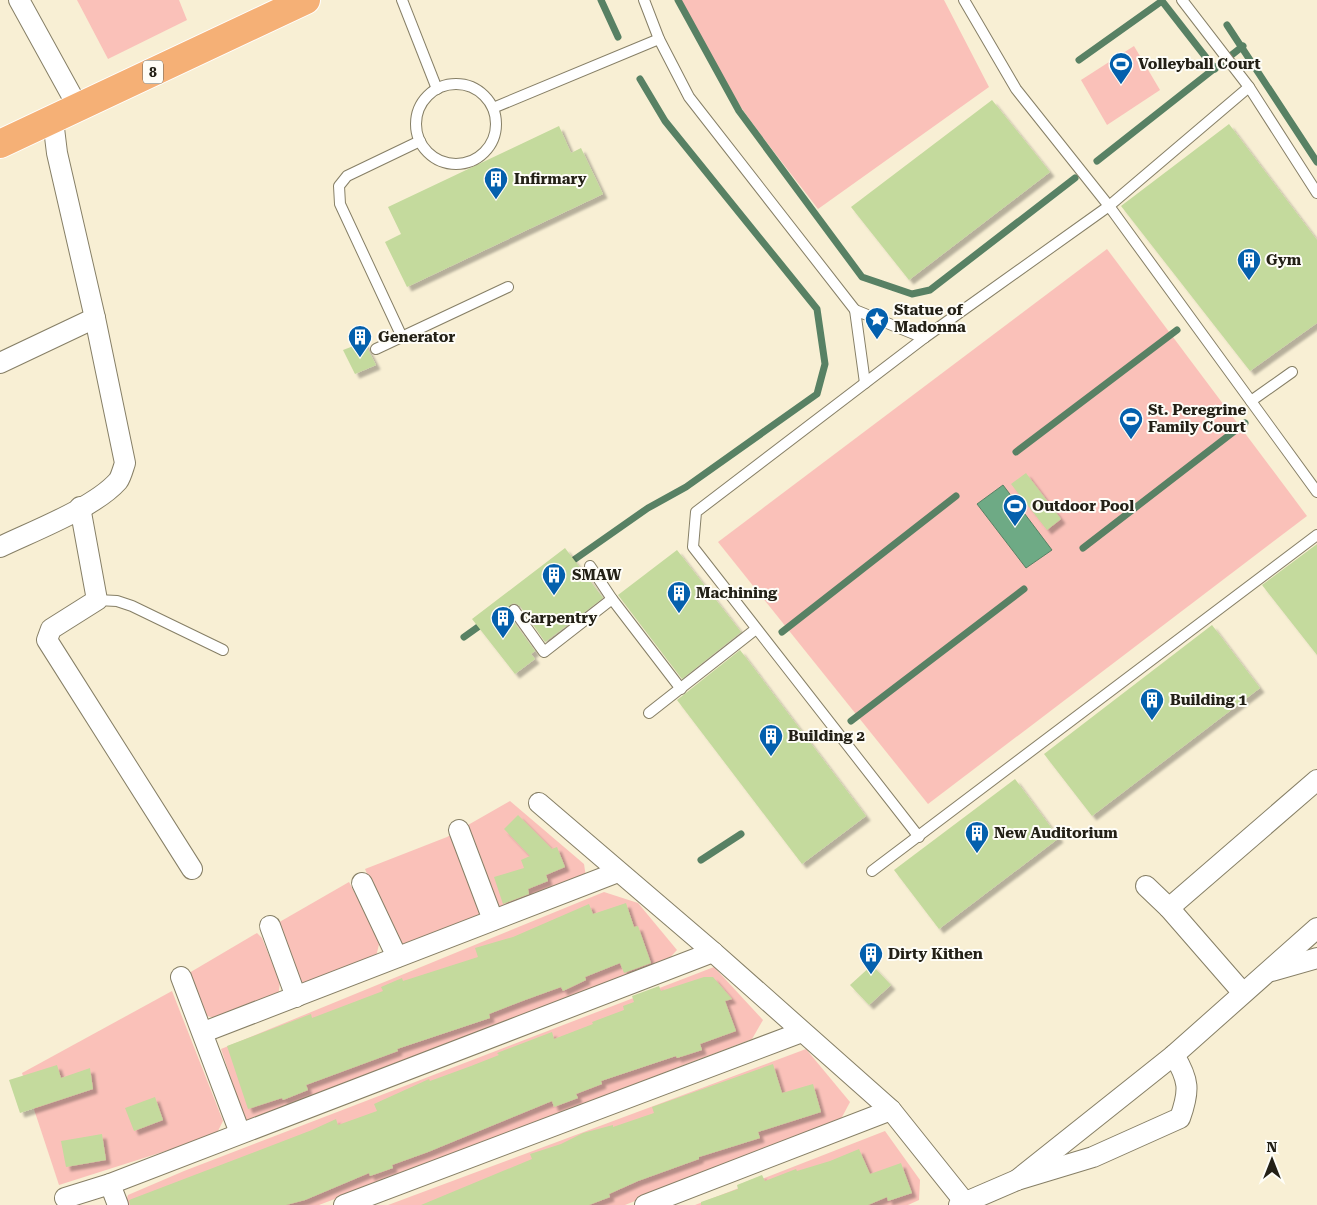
<svg xmlns="http://www.w3.org/2000/svg" width="1317" height="1205" viewBox="0 0 1317 1205" font-family="'Roboto Serif',serif">
	<style>
		.green { fill: #fac1b9 }
		.water { fill: #6eaa85; stroke: #588164 }
		.lines { fill: none; stroke-linecap: round; stroke-linejoin: round }
		.stream { stroke: #588164; stroke-width: 7 }
		.building { fill: #c4da9d; filter: url(#shadow) }
		.lane-casing { stroke: #867f66; stroke-width: 12 }
		.street-casing { stroke: #867f66; stroke-width: 22 }
		.highway-casing { stroke: #fff; stroke-width: 30 }
		.lane { stroke: #fff; stroke-width: 10 }
		.street { stroke: #fff; stroke-width: 20 }
		.highway { stroke: #f5b076; stroke-width: 28 }
		.labels { text-anchor: middle; stroke-width: 4; stroke-linejoin: round; paint-order: stroke }
		.shield { fill: #fefdf7; stroke: #65625a; stroke-width: 1 }
		.shield-label { font-size: 14px; font-weight: bold; fill: #232016 }
		.poi-label { font-size: 15px; font-weight: bold; fill: #232016; stroke: #fefdf7; text-anchor: start }
	</style>
	<defs>
		<filter id="shadow"><feDropShadow dx="4.5" dy="4.5" stdDeviation="1" flood-color="#0004"/></filter>
	</defs>
	<rect width="100%" height="100%" fill="#f8efd4"/>
	<!-- green -->
	<g class="green">
		<path d="M77 0H179L187 20 108 59Z"/>
		<path d="M678 0H944L989 87 818 209C765 140 715 80 678 0Z"/>
		<path d="M1134 46 1160 90 1107 125 1081 80Z"/>
		<path d="M1107 249 1307 516 928 804 718 542Z"/>
		<path d="M510 801 584 864 587 884 500 913 482 879 468 884 481 911 477 921 408 948 394 937 365 869 447 837Z"/>
		<path d="M349 882 380 940 375 961 314 986 301 982 276 924Z"/>
		<path d="M604 892 638 903 677 950 663 965 246 1124 221 1049Z"/>
		<path d="M257 933 262 938 280 982 278 998 226 1021 203 1015 189 973Z"/>
		<path d="M714 967 763 1020 752 1039 319 1205H125L128 1195 184 1171Z"/>
		<path d="M172 991 223 1121 216 1135 59 1185 22 1073Z"/>
		<path d="M806 1049 850 1102 841 1119 625 1205H388Z"/>
		<path d="M885 1131 920 1180 919 1200 908 1205H695Z"/>
	</g>
	<!-- water -->
	<path class="water" d="M1003 485 1052 550 1026 568 977 504Z"/>
	<g class="lines">
		<!-- stream -->
		<g class="stream">
			<path d="M601 0 618 37"/>
			<path d="M678 0 739 111 862 277 912 294 930 290 1075 178"/>
			<path d="M1227 25 1317 162"/>
			<path d="M1079 60 1162 1 1215 69"/>
			<path d="M1097 161 1243 46"/>
			<path d="M1016 452 1177 330"/>
			<path d="M1083 548 1245 423"/>
			<path d="M568 564 648 508 686 487 817 394 825 364 817 309 665 121 640 79"/>
			<path d="M782 632 956 496"/>
			<path d="M464 637 485 622"/>
			<path d="M851 721 1024 589"/>
			<path d="M701 860 741 834"/>
		</g>
	</g>
	<!-- building -->
	<g class="building">
		<path d="M992 100 1050 172 909 280 851 207Z"/>
		<path d="M1229 124 1317 240V323L1250 371 1121 206Z"/>
		<path d="M559 126 571 153 581 148 603 194 407 287 385 242 401 234 388 207Z"/>
		<path d="M364 342 376 365 355 374 343 350Z"/>
		<path d="M1026 473 1061 519 1047 530 1011 484Z"/>
		<path d="M1317 544V655L1262 585Z"/>
		<path d="M565 548 603 598 545 642 520 606 514 603 510 605 508 614 535 651 531 654 535 659 515 674 472 619Z"/>
		<path d="M677 550 741 632 682 679 618 595Z"/>
		<path d="M1212 625 1260 688 1092 816 1044 754Z"/>
		<path d="M740 650 866 816 802 864 677 700Z"/>
		<path d="M1015 779 1059 838 939 929 894 870Z"/>
		<path d="M518 815 552 849 557 847 565 867 546 875 548 881 528 889 529 894 503 904 494 877 524 868 521 860 530 856 504 829Z"/>
		<path d="M626 903 634 927 638 926 651 963 624 973 620 963 585 977 586 980 563 991 561 987 525 1000 489 1014 490 1018 397 1049 398 1051 306 1085 308 1090 283 1100 282 1098 248 1109 227 1046 311 1014 312 1018 383 991 381 987 402 978 403 981 478 957 475 948 513 937 589 904 593 914Z"/>
		<path d="M872 965 891 985 869 1005 850 985Z"/>
		<path d="M704 977H713L732 999 725 1001 736 1031 700 1044 702 1050 677 1058 676 1056 601 1081 602 1084 576 1094 578 1098 554 1107 552 1101 428 1152 392 1165 393 1168 370 1176 369 1173 305 1200 286 1205H130L129 1200 312 1130 336 1119 338 1125 377 1111 374 1104 429 1079 430 1081 471 1066 499 1055 497 1053 552 1032 554 1039 593 1024 592 1022 624 1010 623 1006 634 1002 632 996 659 986 661 991Z"/>
		<path d="M773 1064 782 1093 813 1084 821 1112 758 1132 760 1138 699 1157V1159L638 1181 609 1194 610 1197 589 1205H421L532 1159 530 1154 561 1144 583 1133 613 1125V1127L654 1113 652 1107Z"/>
		<path d="M57 1065 61 1078 90 1068 93 1089 20 1113 9 1080Z"/>
		<path d="M155 1097 163 1120 134 1131 125 1108Z"/>
		<path d="M102 1134 106 1160 66 1167 61 1141Z"/>
		<path d="M859 1149 870 1174 901 1163 912 1193 888 1201 887 1197 868 1205H701V1202L738 1189 737 1185 762 1175 765 1181 796 1169 797 1171 830 1161Z"/>
	</g>
	<g class="lines">
		<!-- lane casing -->
		<g class="lane-casing">
			<g id="lane">
				<path d="M402 0 437 89"/>
				<path d="M644 0 659 39 689 97 855 310"/>
				<path d="M964 0 1016 89 1109 206 1317 492"/>
				<path d="M1182 0 1249 87 1317 193"/>
				<circle cx="456" cy="124" r="40"/>
				<path d="M493 108 659 39"/>
				<path d="M402 337 340 204 339 186 347 176 420 141"/>
				<path d="M376 349 508 287"/>
				<path d="M865 383 855 310 924 338"/>
				<path d="M1251 401 1292 372"/>
				<path d="M590 566 612 599"/>
				<path d="M97 600 117 601 132 606 223 650"/>
				<path d="M514 610 544 652 612 599 681 689"/>
				<path d="M649 713 756 629"/>
				<path d="M919 837 693 547 696 512 924 338 1109 206 1249 87"/>
				<path d="M872 871 1317 535"/>
			</g>
		</g>
		<!-- street casing -->
		<g class="street-casing">
			<g id="street">
				<path d="M19 0 78 107"/>
				<path d="M0 363 95 318"/>
				<path d="M80 507 97 600 51 629 47 640 192 869"/>
				<path d="M0 547C33 531 94 508 118 481 121 477 123 469 125 463L95 318 57 153 53 120"/>
				<path d="M539 803 713 952 891 1110 967 1205"/>
				<path d="M459 830 493 920"/>
				<path d="M362 883 397 957"/>
				<path d="M1146 886 1169 908 1243 993"/>
				<path d="M1169 908 1317 780"/>
				<path d="M270 926 296 997"/>
				<path d="M1272 971 1317 958"/>
				<path d="M181 977 240 1133"/>
				<path d="M204 1032 618 872"/>
				<path d="M1017 1180 1174 1055 1317 928"/>
				<path d="M110 1184 118 1205"/>
				<path d="M65 1198 110 1184 713 952"/>
				<path d="M344 1205 802 1032"/>
				<path d="M645 1205 891 1110"/>
				<path d="M959 1205 1017 1180 1093 1157 1180 1118C1190 1090 1189 1080 1174 1055"/>
			</g>
		</g>
		<!-- highway casing -->
		<g class="highway-casing">
			<path id="highway" d="M0 144 306 0"/>
		</g>
		<!-- lane -->
		<use href="#lane" class="lane"/>
		<!-- street -->
		<use href="#street" class="street"/>
		<!-- highway -->
		<use href="#highway" class="highway"/>
	</g>
	<!-- icons -->
	<defs>
		<g id="stadium-pin" transform="scale(1.25)"><path d="M0 17L-7.5 6A9.5 9.5 0 1 1 7.5 6Z" fill="#0460ad" stroke="#fefdf7"/><path d="M0-5a6.5 5 0 1 0 0 10a6.5 5 0 1 0 0-10ZM-3.5-1.8h7v3.6h-7Z" fill="#fff"/></g>
		<g id="building-pin" transform="scale(1.25)"><path d="M0 17L-7.5 6A9.5 9.5 0 1 1 7.5 6Z" fill="#0460ad" stroke="#fefdf7"/><path d="M-4-6H4V6H1V3H-1V6H-4ZM-2.5-4.3h1.7v1.8h-1.7ZM.8-4.3h1.7v1.8H.8ZM-2.5-1h1.7V.8h-1.7ZM.8-1h1.7V.8H.8Z" fill="#fff"/></g>
		<g id="sight-pin" transform="scale(1.25)"><path d="M0 17L-7.5 6A9.5 9.5 0 1 1 7.5 6Z" fill="#0460ad" stroke="#fefdf7"/><path d="M0-6L1.8-2.2L6-1.7L2.9 1.2L3.7 5.4L0 3.3L-3.7 5.4L-2.9 1.2L-6-1.7L-1.8-2.2Z" fill="#fff"/></g>
	</defs>
	<g fill-rule="evenodd">
		<use href="#stadium-pin" x="1121" y="64"/>
		<use href="#building-pin" x="496" y="179"/>
		<use href="#building-pin" x="1249" y="260"/>
		<use href="#sight-pin" x="877" y="319"/>
		<use href="#building-pin" x="360" y="337"/>
		<use href="#stadium-pin" x="1131" y="419"/>
		<use href="#stadium-pin" x="1015" y="506"/>
		<use href="#building-pin" x="554" y="575"/>
		<use href="#building-pin" x="679" y="593"/>
		<use href="#building-pin" x="503" y="618"/>
		<use href="#building-pin" x="1152" y="700"/>
		<use href="#building-pin" x="771" y="736"/>
		<use href="#building-pin" x="977" y="833"/>
		<use href="#building-pin" x="871" y="954"/>
	</g>
	<g class="labels">
		<!-- shield labels -->
		<rect class="shield" x="143" y="60.5" width="20" height="23" rx="4"/>
		<g class="shield-label">
			<text x="153" y="77">8</text>
		</g>
		<!-- poi labels -->
		<g class="poi-label">
			<text x="1138" y="69">Volleyball Court</text>
			<text x="514" y="184">Infirmary</text>
			<text x="1266" y="265">Gym</text>
			<text x="894" y="315">Statue of<tspan x="894" dy="17">Madonna</tspan></text>
			<text x="378" y="342">Generator</text>
			<text x="1148" y="415">St. Peregrine<tspan x="1148" dy="17">Family Court</tspan></text>
			<text x="1032" y="511">Outdoor Pool</text>
			<text x="572" y="580">SMAW</text>
			<text x="696" y="598">Machining</text>
			<text x="520" y="623">Carpentry</text>
			<text x="1170" y="705">Building 1</text>
			<text x="788" y="741">Building 2</text>
			<text x="994" y="838">New Auditorium</text>
			<text x="888" y="959">Dirty Kithen</text>
		</g>
	</g>
	<!-- north arrow -->
	<g transform="translate(1272 1160)" stroke="#fefdf7" stroke-width="4" paint-order="stroke">
	<path d="M0-4L9 19L0 12L-9 19Z" fill="#232016"/>
	<text y="-8" font-size="14" font-weight="bold" text-anchor="middle" fill="#232016">N</text>
	</g>
</svg>
